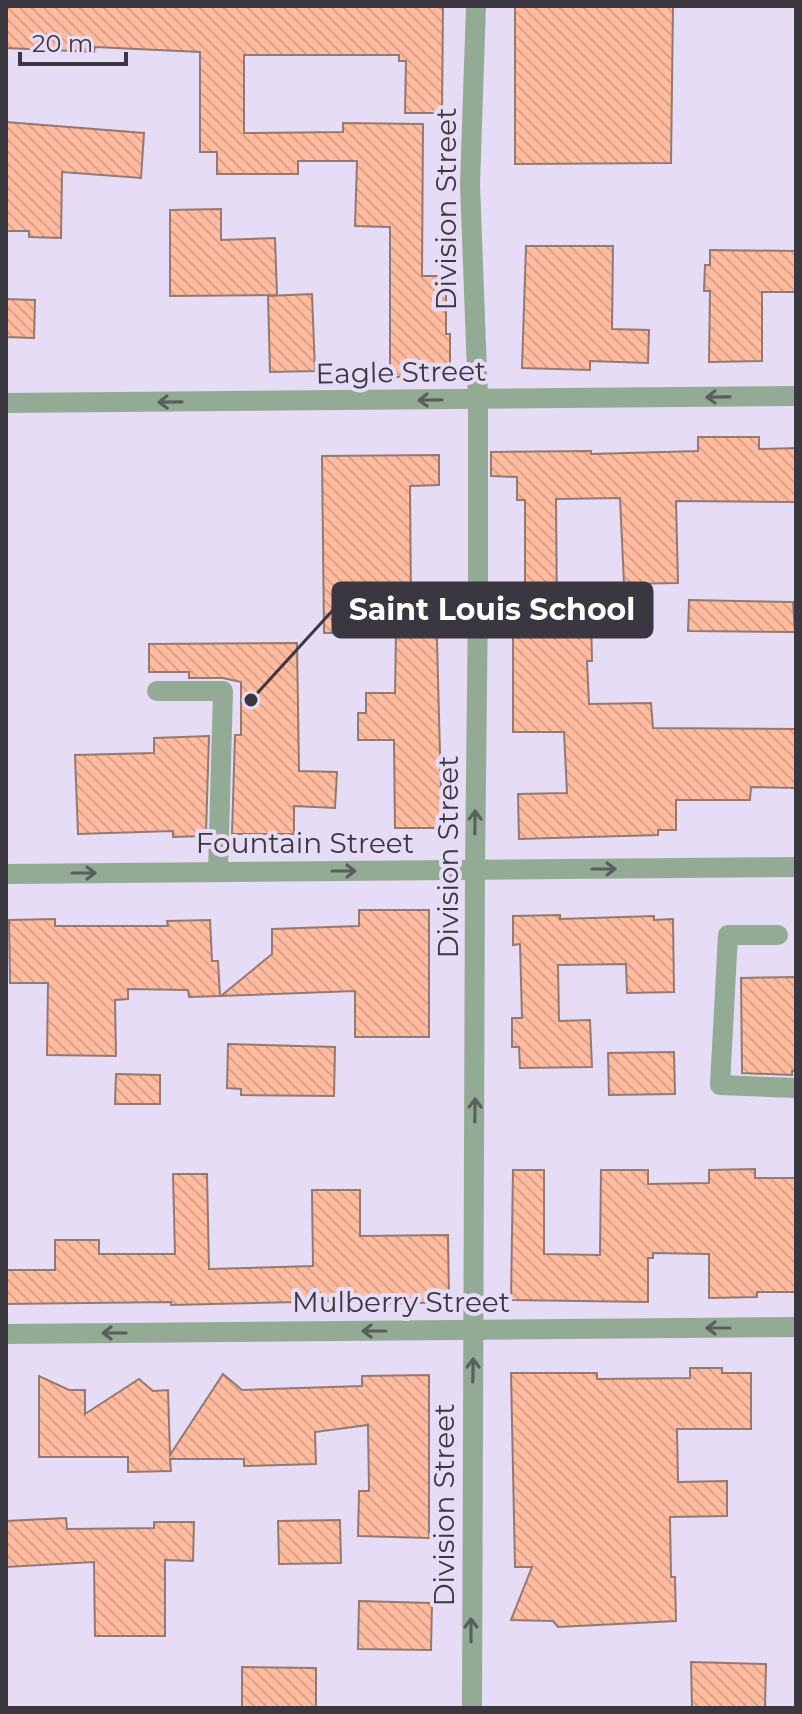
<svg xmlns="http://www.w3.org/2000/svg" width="802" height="1714" viewBox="0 0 802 1714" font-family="Montserrat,sans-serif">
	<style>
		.building { fill: url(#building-back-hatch); stroke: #93796f; stroke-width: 2 }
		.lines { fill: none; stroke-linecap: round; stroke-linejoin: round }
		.minor { stroke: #93aa95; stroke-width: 20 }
		.oneway { stroke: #5a5f5e }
		.labels { text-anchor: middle; stroke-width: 8; stroke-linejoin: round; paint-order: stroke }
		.street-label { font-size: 28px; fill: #3b3741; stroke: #e6dcf5 }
		.leader { fill: none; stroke: #3b3741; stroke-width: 3 }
		.callout-dot { fill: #3b3741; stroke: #e6dcf5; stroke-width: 3 }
		.callout { fill: #3b3741; stroke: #3b3741; stroke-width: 3 }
		.callout-label { font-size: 30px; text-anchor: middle; font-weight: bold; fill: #fff }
	</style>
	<defs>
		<pattern id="building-back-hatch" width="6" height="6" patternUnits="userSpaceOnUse" patternTransform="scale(2)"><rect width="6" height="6" fill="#febb9f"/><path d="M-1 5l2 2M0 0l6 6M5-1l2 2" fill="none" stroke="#dba18a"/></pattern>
	</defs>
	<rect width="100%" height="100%" fill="#e6dcf5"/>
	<!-- building -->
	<g class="building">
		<path d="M6 6H443L442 113H405L406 61H399V55H244V133L343 132V123L423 124 422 276H439V293L446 292V334H450V369H440V377H390V227L355 226 357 161H298V174H217V152H200V52L95 47 94 52 6 48Z"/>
		<path d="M515 6H673L671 163 515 164Z"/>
		<path d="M6 122 144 133 141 178 62 172 61 238 29 237V231H6Z"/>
		<path d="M221 209V240L275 238 277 295 170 296V210Z"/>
		<path d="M526 246H613L612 329 649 330 648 363 590 361V370L522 368Z"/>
		<path d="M710 250 796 251V292H762V361L709 362 710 291H704L705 265H710Z"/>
		<path d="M312 294 315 371 270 372 268 296Z"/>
		<path d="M6 299 35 300 34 338 6 337Z"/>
		<path d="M698 437H759V449L796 448V502L676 501 678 583 624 584 620 498 556 499 557 617 591 616 592 661H587L589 704 651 703 653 728 796 729V788L751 787 750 800H676V830H658V835L519 839 518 794 567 793 564 732H513V635H525V500H517V477L491 476V452L591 451V454L698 451Z"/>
		<path d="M439 455V485L410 486 411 605H436L442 828H395L394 740H358V713H366V693H395L396 632 324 633 322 456Z"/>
		<path d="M689 600 793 602 795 632 688 631Z"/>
		<path d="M297 643 299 771 337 772 335 808 294 806V834H232L235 735H241V682L223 678H189V672H149V644Z"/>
		<path d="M209 736 206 833H203V836L173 837V831L78 834 75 755 154 753V738Z"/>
		<path d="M359 910H429V1037H355V991L221 996 272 954V929L359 926Z"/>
		<path d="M560 915V919L654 916V920L673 919 674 992 627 993 626 964 558 965 559 1021 590 1020 592 1067 520 1068 519 1047H512V1018H522L520 944 513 945V916Z"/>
		<path d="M55 919V926H168L167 921 210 920 212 961H218L220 996 189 997 188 990 128 989V999L115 1000 116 1056 47 1055 48 983H10L9 920Z"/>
		<path d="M796 977V1071H792V1075L742 1073 741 978Z"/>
		<path d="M228 1044 335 1047 334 1096 241 1095V1089L227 1088Z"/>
		<path d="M674 1052 675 1094 609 1095 608 1053Z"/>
		<path d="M116 1074 160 1075V1104H115Z"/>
		<path d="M755 1169V1178H796V1292H757V1297L709 1298V1254L653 1253V1258H648V1302L511 1300 513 1170H544V1254L600 1255 601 1170H648V1184L709 1183V1170Z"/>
		<path d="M173 1174H207L209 1269 313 1266 312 1190H360V1236L448 1235 449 1302 384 1304V1300L171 1305V1302L6 1304V1270H55V1240H99V1254H175Z"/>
		<path d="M690 1368H722V1373H751V1429H677L678 1482 727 1481V1516L670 1517 671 1577H675L676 1621 558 1627 553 1621 511 1620 532 1567H515L511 1373H597V1379L690 1378Z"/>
		<path d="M223 1374 242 1390 362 1386V1376L429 1375V1538L358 1536 359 1491H369L368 1425 315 1432 316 1464 244 1466V1459H170L171 1471 128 1472V1457H39V1376L69 1390H85V1414L139 1379 153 1391 168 1390 170 1455Z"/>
		<path d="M66 1518 67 1529 154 1528V1522H194L193 1561 165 1560V1636H95L94 1562 6 1567V1521Z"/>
		<path d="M340 1520 341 1563 279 1564 278 1521Z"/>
		<path d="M359 1601 432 1603 431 1650 358 1649Z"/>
		<path d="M691 1662 766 1664 765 1708H692Z"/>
		<path d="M242 1667 316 1668V1708H242Z"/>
	</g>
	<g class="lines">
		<!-- minor -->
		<g class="minor">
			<path d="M6 403 796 396"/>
			<path d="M157 691H223L218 872"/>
			<path d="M6 874 796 867"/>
			<path d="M778 935H728L720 1085 796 1088"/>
			<path d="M6 1334 796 1327"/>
			<path d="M472 1708 475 870 478 598V399L470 184 476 6"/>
		</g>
	</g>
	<!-- one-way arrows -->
	<defs><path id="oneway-shaft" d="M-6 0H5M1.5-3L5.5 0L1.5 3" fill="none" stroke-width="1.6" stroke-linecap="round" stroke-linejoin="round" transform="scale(2)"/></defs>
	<g class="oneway">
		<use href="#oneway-shaft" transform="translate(718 397) rotate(179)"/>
		<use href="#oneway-shaft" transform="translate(430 400) rotate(179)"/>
		<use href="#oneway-shaft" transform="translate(170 402) rotate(179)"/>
		<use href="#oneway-shaft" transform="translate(475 822) rotate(-89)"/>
		<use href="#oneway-shaft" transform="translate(604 869)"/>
		<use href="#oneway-shaft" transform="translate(344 871)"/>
		<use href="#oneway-shaft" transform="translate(84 873)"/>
		<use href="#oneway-shaft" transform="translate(475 1110) rotate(-89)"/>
		<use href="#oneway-shaft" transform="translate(718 1328) rotate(180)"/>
		<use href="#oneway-shaft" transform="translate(374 1331) rotate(180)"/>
		<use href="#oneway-shaft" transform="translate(114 1333) rotate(180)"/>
		<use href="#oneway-shaft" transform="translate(473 1370) rotate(-89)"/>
		<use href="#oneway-shaft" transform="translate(471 1630) rotate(-90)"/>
	</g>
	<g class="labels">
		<!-- street labels -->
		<g class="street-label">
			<text transform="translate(446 209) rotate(-90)" y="10">Division Street</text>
			<text transform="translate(401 372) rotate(-1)" y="10">Eagle Street</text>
			<text x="305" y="853">Fountain Street</text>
			<text transform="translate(448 857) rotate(-90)" y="10">Division Street</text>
			<text x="401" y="1312">Mulberry Street</text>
			<text transform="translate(444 1505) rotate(-90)" y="10">Division Street</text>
		</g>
	</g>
	<!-- callouts -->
	<path class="leader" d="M251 700L333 610"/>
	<circle class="callout-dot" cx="251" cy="700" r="8"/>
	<rect class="callout" x="333" y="583" width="319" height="54" rx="8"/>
	<g class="callout-label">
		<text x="492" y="620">Saint Louis School</text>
	</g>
	<!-- border -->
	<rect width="802" height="1714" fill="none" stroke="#3b3741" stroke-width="16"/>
	<!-- scale -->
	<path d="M20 52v12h106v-12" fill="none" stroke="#3b3741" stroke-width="4"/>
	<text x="32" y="52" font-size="24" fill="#3b3741" stroke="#e6dcf5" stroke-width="6" paint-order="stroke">20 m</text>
</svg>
